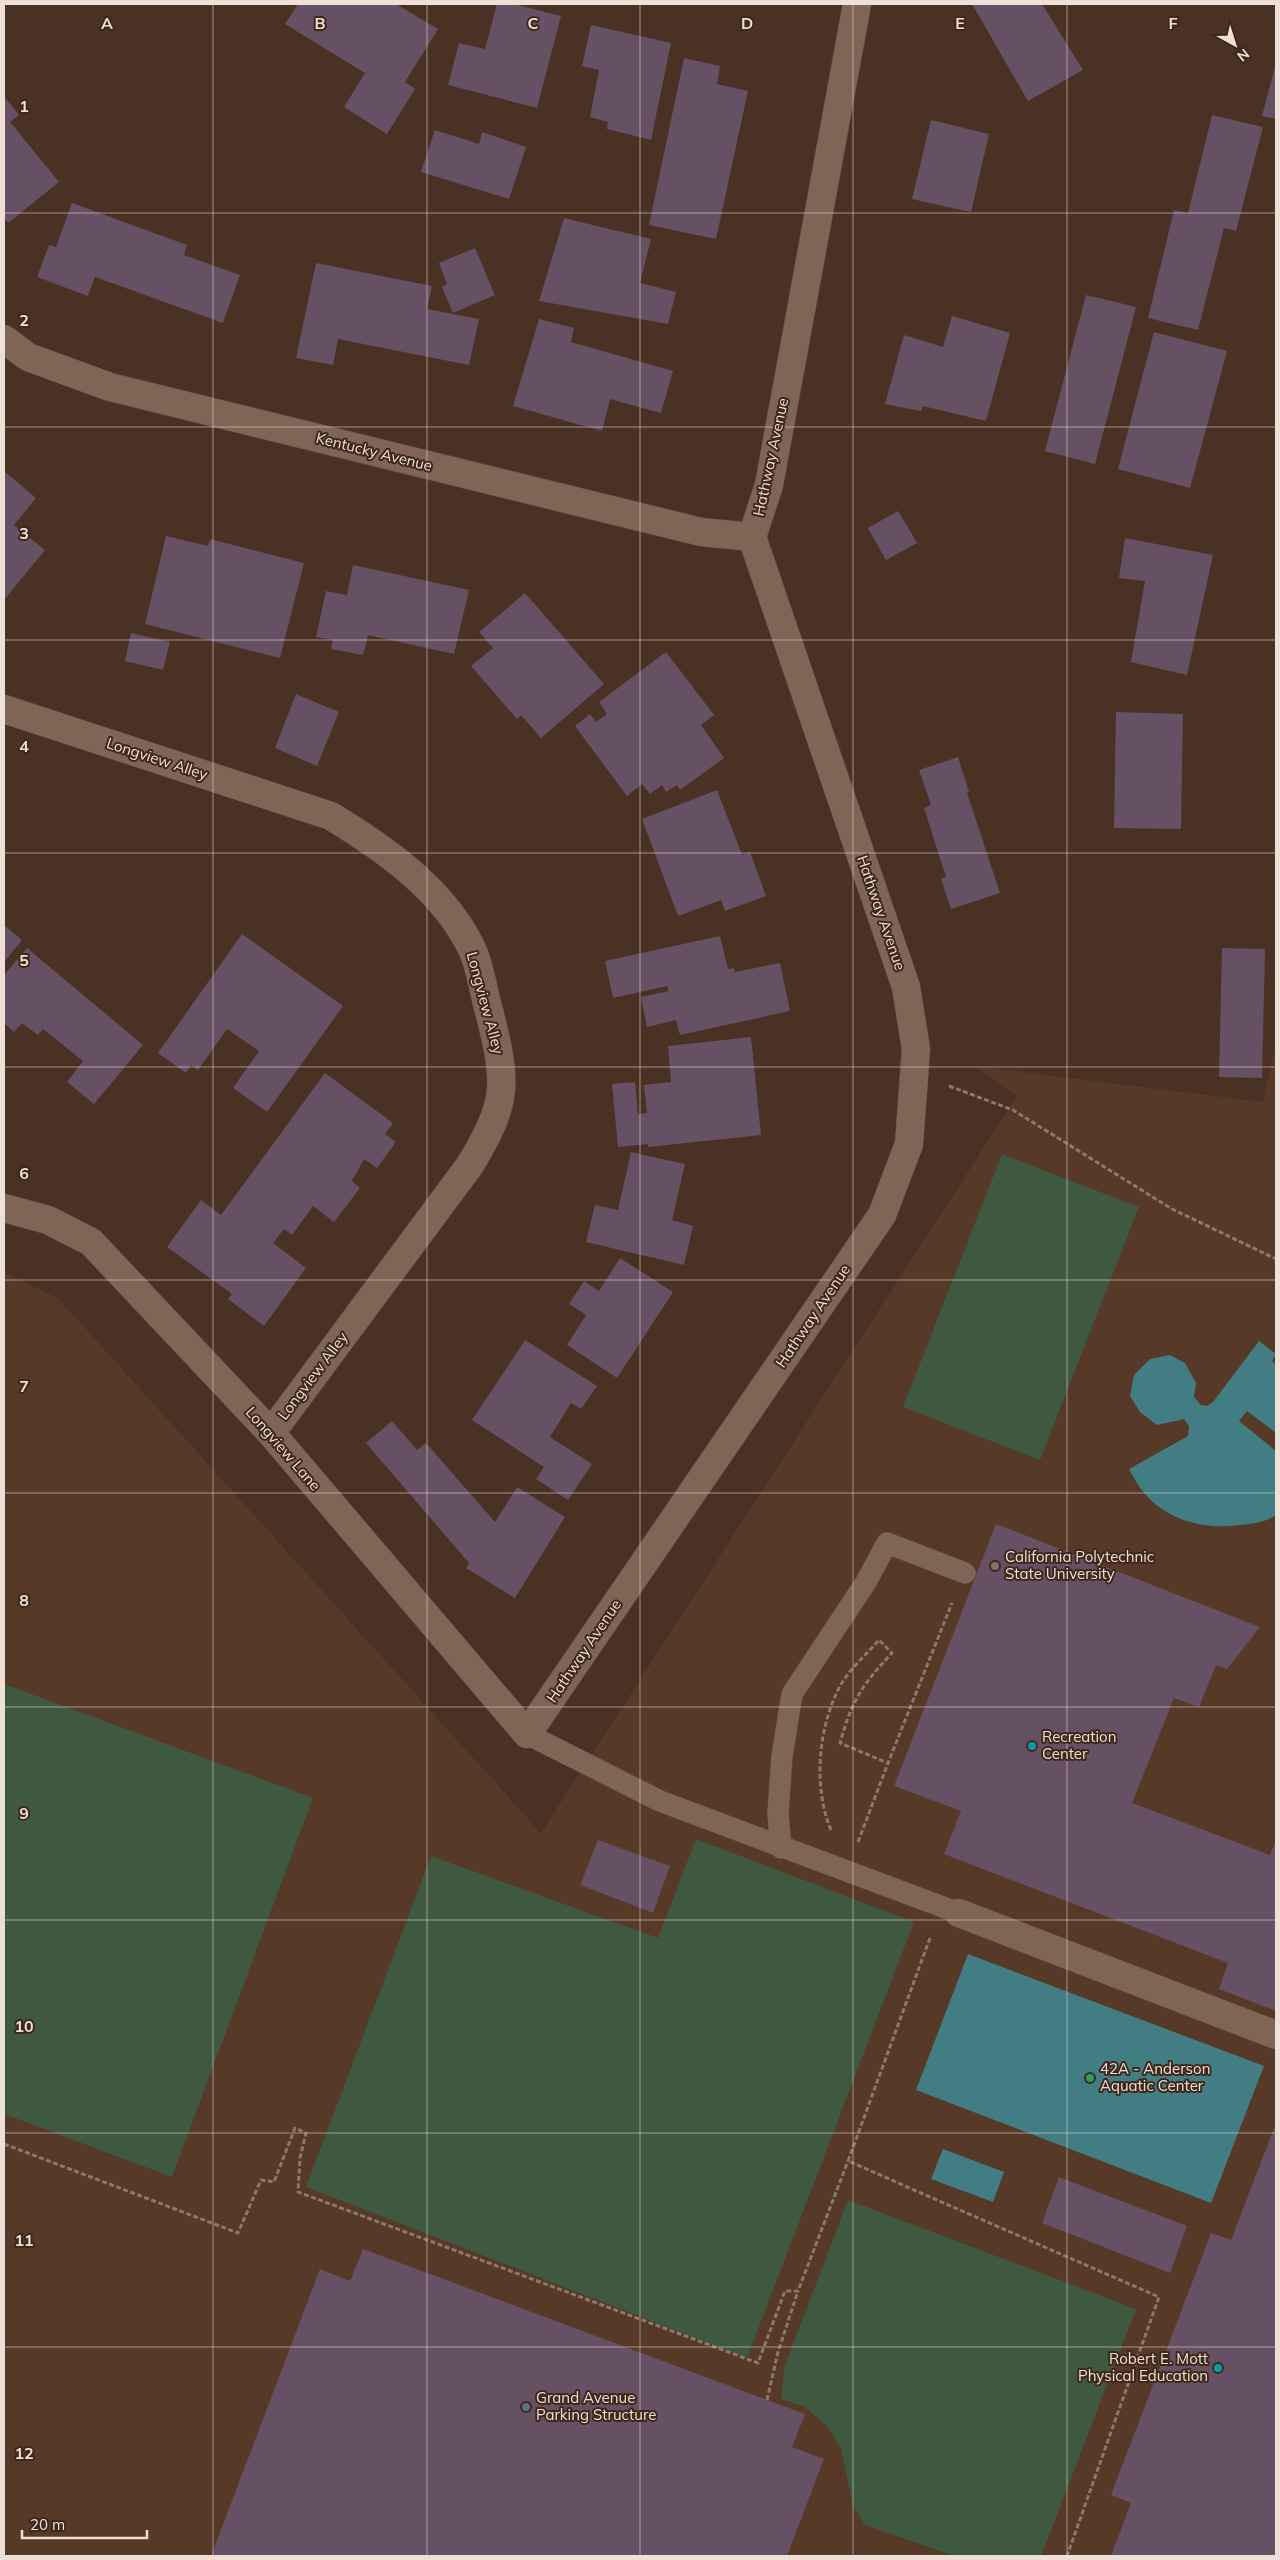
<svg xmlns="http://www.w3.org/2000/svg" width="1280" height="2560" viewBox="0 0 1280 2560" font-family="Mulish,sans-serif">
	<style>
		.built { fill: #563926 }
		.green { fill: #3f5840 }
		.water { fill: #417d83 }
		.building { fill: #665064 }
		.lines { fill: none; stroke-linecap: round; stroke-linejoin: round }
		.lane-casing { stroke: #645144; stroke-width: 22 }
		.street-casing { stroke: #645144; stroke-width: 29 }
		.path { stroke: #8c786c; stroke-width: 3; stroke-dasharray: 5 2.5; stroke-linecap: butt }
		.lane { stroke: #7e6555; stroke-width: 21 }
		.street { stroke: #7e6555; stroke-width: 28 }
		.grid { fill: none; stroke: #efe0d7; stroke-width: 1; stroke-opacity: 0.55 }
		.education-dot { fill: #8d6e63; stroke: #3e281a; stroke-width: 2 }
		.culture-dot { fill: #0f9aa8; stroke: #3e281a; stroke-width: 2 }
		.leisure-dot { fill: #2e9e5b; stroke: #3e281a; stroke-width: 2 }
		.service-dot { fill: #5c6f8a; stroke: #3e281a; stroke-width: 2 }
		.labels { text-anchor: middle; stroke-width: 4; stroke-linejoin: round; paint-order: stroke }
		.street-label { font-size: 15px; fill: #efe0d7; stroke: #3e281a }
		.poi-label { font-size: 15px; fill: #efe0d7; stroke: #3e281a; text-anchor: start }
		.grid-label { font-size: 16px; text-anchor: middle; font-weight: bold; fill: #efe0d7; stroke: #3e281a; stroke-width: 4; stroke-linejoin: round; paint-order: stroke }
	</style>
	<rect width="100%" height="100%" fill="#493223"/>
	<!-- built -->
	<path class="built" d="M1276 1041V2556H4V1272L59 1299 541 1833 1017 1096 975 1066 1263 1102Z"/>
	<!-- green -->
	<g class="green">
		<path d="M1002 1154 1139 1207 1040 1460 903 1407Z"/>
		<path d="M4 1684 313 1798 172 2177 4 2114Z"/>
		<path d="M696 1839 914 1922 747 2358 306 2187 431 1856 658 1938Z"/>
		<path d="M848 2200 1136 2309 1042 2554 1039 2556H954L865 2525 853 2506 841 2448 826 2425 805 2407 781 2399 784 2368Z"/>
	</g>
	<!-- water -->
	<g class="water">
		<path d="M1259 1341 1276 1354 1272 1361 1276 1365V1433L1247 1411 1239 1421 1276 1451V1515C1266 1522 1251 1524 1239 1525 1206 1530 1169 1521 1146 1495 1139 1488 1134 1478 1129 1469L1188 1436 1189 1426 1184 1419 1157 1425 1140 1412 1130 1396 1134 1375 1150 1359 1170 1355 1185 1363 1196 1383 1194 1397 1201 1405 1207 1406 1213 1402Z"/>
		<path d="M968 1954 1264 2066 1211 2203 916 2090Z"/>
		<path d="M943 2149 1004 2172 993 2202 931 2179Z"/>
	</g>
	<!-- building -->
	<g class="building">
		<path d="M298 4H396L438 29 405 82 415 89 387 134 344 107 365 73 285 24Z"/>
		<path d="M497 4H514L561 16 537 108 448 85 459 43 485 49Z"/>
		<path d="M972 4H1042L1083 70 1028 101Z"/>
		<path d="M591 25 671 43 651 140 607 129 608 122 590 117 599 70 582 66Z"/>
		<path d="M684 58 720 66 717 84 748 91 716 239 649 225Z"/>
		<path d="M1276 63V119L1262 116Z"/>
		<path d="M4 96 19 115 10 122 59 182 8 223 4 218Z"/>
		<path d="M1212 115 1263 127 1236 231 1224 228 1198 330 1148 318 1174 210 1188 213Z"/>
		<path d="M931 120 989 134 971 212 912 199Z"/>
		<path d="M435 130 479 144 482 132 526 147 509 199 421 172Z"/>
		<path d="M72 203 187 245 184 255 240 275 223 323 95 277 88 296 37 277 49 245 56 247Z"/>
		<path d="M564 218 651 239 640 283 676 292 668 324 539 301Z"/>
		<path d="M475 248 495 295 453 313 442 287 447 284 439 263Z"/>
		<path d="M316 263 432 286 427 309 479 319 469 365 338 339 333 365 296 358Z"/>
		<path d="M1086 295 1136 307 1095 464 1045 451Z"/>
		<path d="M952 316 1010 333 986 421 923 406 921 411 885 404 904 335 943 347Z"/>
		<path d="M539 319 574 328 571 342 673 371 661 413 610 399 602 431 513 406Z"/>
		<path d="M1154 332 1227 351 1190 488 1118 469Z"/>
		<path d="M4 471 36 498 14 525 45 550 4 600Z"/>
		<path d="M898 511 917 543 886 560 868 528Z"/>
		<path d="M166 536 208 546 210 539 304 563 280 658 145 624Z"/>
		<path d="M1125 538 1213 555 1187 675 1131 662 1145 581 1119 578Z"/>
		<path d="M353 565 469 590 454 654 368 635 363 655 331 649 333 640 316 637 326 591 347 595Z"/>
		<path d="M525 593 604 684 541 738 521 715 517 719 471 666 493 648 479 632Z"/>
		<path d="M131 633 170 642 163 670 125 661Z"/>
		<path d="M666 652 714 715 701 725 724 758 680 790 677 785 666 792 662 785 650 794 642 784 627 796 575 726 590 714 596 722 607 714 599 702Z"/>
		<path d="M296 694 339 712 317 766 275 748Z"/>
		<path d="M1116 712 1183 714 1181 829 1114 828Z"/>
		<path d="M958 757 969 792 967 793 1000 893 951 909 941 879 946 877 924 808 931 805 919 770Z"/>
		<path d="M717 790 742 855 750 852 766 896 725 911 721 900 678 916 642 819Z"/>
		<path d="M4 925 22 940 4 962Z"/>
		<path d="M242 934 343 1006 267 1112 233 1088 259 1051 227 1029 198 1070 191 1065 186 1073 158 1053Z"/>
		<path d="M720 936 728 969 734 968 735 972 780 963 790 1011 680 1035 676 1020 647 1027 641 997 669 991 667 986 613 998 605 961Z"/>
		<path d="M27 948 143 1045 94 1104 67 1082 83 1061 43 1029 38 1035 22 1023 14 1032 4 1023V975Z"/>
		<path d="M1222 948 1265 949 1262 1078 1219 1077Z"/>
		<path d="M751 1037 761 1135 648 1147V1144L618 1147 612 1084 635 1082 638 1114 647 1113 644 1085 671 1082 668 1046Z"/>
		<path d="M325 1073 393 1123 385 1134 396 1142 377 1168 364 1159 352 1181 360 1188 334 1222 313 1206 292 1235 284 1229 273 1243 306 1268 264 1326 228 1299 232 1294 167 1247 201 1200 221 1215Z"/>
		<path d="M631 1152 685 1164 672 1220 693 1226 684 1265 586 1242 595 1205 618 1210Z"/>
		<path d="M620 1258 673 1292 617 1378 567 1345 586 1315 569 1304 584 1281 599 1291Z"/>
		<path d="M525 1340 597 1386 581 1409 571 1403 550 1437 592 1464 568 1500 536 1479 544 1467 472 1420Z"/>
		<path d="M392 1421 417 1450 426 1443 495 1522 517 1487 565 1517 515 1598 466 1568 469 1563 366 1443Z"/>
		<path d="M996 1524 1260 1627 1227 1669 1216 1665 1199 1707 1174 1698 1132 1803 1270 1855 1276 1839V2011L1219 1989 1228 1963 944 1854 961 1811 894 1786Z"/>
		<path d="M598 1840 670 1866 653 1913 580 1885Z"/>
		<path d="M1276 2123V2556H1111L1131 2503 1111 2495 1211 2233 1231 2240Z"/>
		<path d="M1059 2177 1187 2226 1170 2273 1042 2223Z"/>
		<path d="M363 2249 805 2414 792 2447 824 2459 787 2556H211L320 2269 350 2281Z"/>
	</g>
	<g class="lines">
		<!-- lane casing -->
		<g class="lane-casing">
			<g id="lane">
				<path d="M527 1734 660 1801 959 1913"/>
				<path d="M781 1848 778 1814 782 1756 792 1694 866 1582 887 1543 965 1573"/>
			</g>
		</g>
		<!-- street casing -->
		<g class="street-casing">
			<g id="street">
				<path d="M4 339 28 357 110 387 701 532 752 537"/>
				<path d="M4 709 331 816C385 849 444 890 472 949 481 968 483 991 489 1011 507 1082 509 1101 470 1165L271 1433"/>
				<path d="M4 1208 48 1220 91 1242 271 1433 527 1734 882 1215 909 1144 916 1049 906 987 752 537 769 485 857 4"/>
				<path d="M959 1913 1276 2035"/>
			</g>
		</g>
		<!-- path -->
		<g class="path">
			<path d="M949 1086 1013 1110 1172 1209 1276 1259"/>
			<path d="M831 1830C813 1787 818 1729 839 1688 848 1670 866 1655 879 1640L892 1653C862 1685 852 1700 840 1743L888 1763 952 1603"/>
			<path d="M858 1842 888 1763"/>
			<path d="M930 1938 848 2161 1159 2297 1067 2556"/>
			<path d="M4 2144 238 2233 261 2180 274 2182 295 2128 306 2133 300 2158 298 2192 758 2363 785 2291H798L848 2161"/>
			<path d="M767 2400 778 2352 798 2291"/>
		</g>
		<!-- lane -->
		<use href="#lane" class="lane"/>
		<!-- street -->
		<use href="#street" class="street"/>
	</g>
	<!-- grid -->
	<path class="grid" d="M213 4V2556M427 4V2556M640 4V2556M853 4V2556M1067 4V2556M4 213H1276M4 427H1276M4 640H1276M4 853H1276M4 1067H1276M4 1280H1276M4 1493H1276M4 1707H1276M4 1920H1276M4 2133H1276M4 2347H1276"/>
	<!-- markers -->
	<circle class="education-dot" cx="995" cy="1566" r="5"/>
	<g class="culture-dot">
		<circle cx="1032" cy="1746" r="5"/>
		<circle cx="1218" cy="2368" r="5"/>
	</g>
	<circle class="leisure-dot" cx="1090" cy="2078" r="5"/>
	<circle class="service-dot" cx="526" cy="2407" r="5"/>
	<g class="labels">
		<!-- street labels -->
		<g class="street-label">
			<text transform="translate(374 452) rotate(14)" y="5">Kentucky Avenue</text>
			<text transform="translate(771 457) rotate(-78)" y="5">Hathway Avenue</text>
			<text transform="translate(157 759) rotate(18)" y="5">Longview Alley</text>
			<text transform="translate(881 913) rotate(71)" y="5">Hathway Avenue</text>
			<text transform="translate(485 1003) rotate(75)" y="5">Longview Alley</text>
			<text transform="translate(813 1316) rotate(-56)" y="5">Hathway Avenue</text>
			<text transform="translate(313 1376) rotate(-53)" y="5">Longview Alley</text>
			<text transform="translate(283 1449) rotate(49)" y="5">Longview Lane</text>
			<text transform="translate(584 1651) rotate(-56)" y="5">Hathway Avenue</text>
		</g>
		<!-- poi labels -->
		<g class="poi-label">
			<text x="1005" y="1562">California Polytechnic<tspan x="1005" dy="17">State University</tspan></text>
			<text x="1042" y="1742">Recreation<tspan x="1042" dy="17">Center</tspan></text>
			<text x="1100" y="2074">42A - Anderson<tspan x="1100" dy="17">Aquatic Center</tspan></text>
			<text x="1208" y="2364" text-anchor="end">Robert E. Mott<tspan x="1208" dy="17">Physical Education</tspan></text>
			<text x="536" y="2403">Grand Avenue<tspan x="536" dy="17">Parking Structure</tspan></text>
		</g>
	</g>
	<g class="grid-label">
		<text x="107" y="29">A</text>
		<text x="320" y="29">B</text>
		<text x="533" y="29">C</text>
		<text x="747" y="29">D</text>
		<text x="960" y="29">E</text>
		<text x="1173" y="29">F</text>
		<text x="24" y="112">1</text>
		<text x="24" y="326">2</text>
		<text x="24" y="539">3</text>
		<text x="24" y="752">4</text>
		<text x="24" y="966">5</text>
		<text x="24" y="1179">6</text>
		<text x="24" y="1392">7</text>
		<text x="24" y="1606">8</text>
		<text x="24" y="1819">9</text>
		<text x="24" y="2032">10</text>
		<text x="24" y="2246">11</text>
		<text x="24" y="2459">12</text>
	</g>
	<!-- border -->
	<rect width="1280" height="2560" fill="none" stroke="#efe0d7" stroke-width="10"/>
	<!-- north arrow -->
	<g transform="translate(1235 45) rotate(141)" stroke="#3e281a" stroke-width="4" paint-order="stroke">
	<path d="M0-4L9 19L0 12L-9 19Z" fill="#efe0d7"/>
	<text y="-8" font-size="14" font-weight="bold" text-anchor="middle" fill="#efe0d7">N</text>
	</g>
	<!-- scale -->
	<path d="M22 2530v8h125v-8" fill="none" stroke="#efe0d7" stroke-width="2.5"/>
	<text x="30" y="2530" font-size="15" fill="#efe0d7" stroke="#3e281a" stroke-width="4" paint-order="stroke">20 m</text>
</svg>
